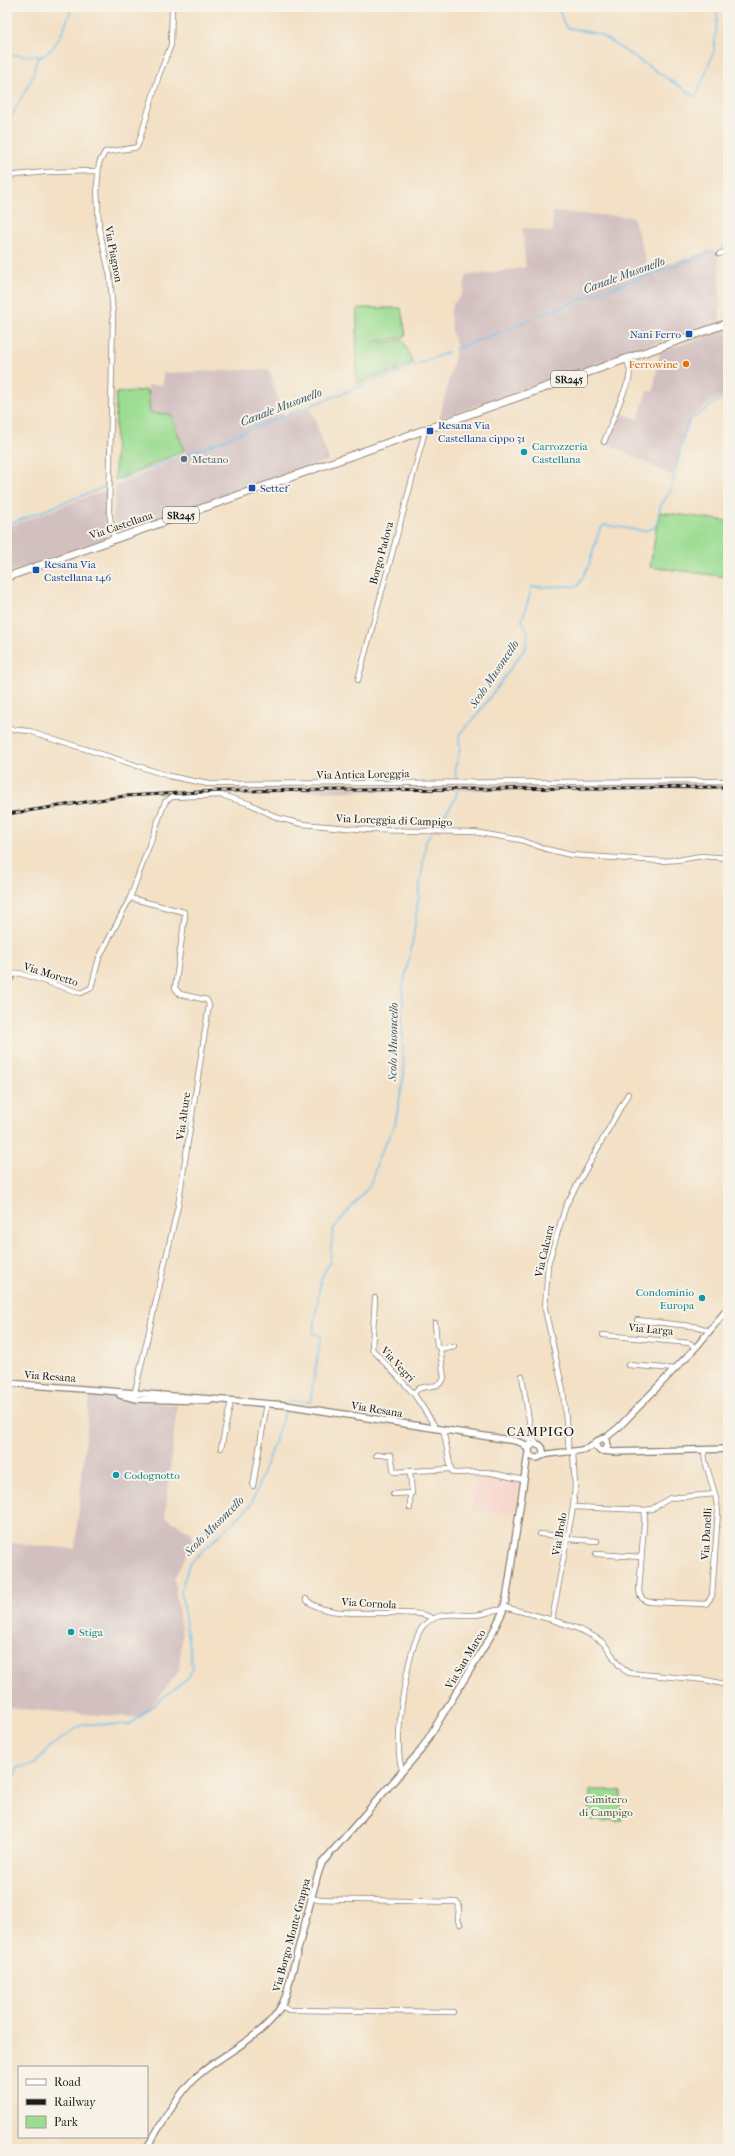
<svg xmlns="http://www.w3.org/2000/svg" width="735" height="2156" viewBox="0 0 735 2156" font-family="'IM FELL French Canon',serif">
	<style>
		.built { fill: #f7d1c7 }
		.industrial { fill: #d2bfc0 }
		.green { fill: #9cdd93; stroke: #5c7c58 }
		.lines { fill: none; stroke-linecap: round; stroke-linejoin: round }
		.stream { stroke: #72c1ed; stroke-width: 1.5 }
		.minor-casing { stroke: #887e70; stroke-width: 6 }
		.tertiary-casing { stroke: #887e70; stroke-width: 8 }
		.primary-casing { stroke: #887e70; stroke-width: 9 }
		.minor { stroke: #fff; stroke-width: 4.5 }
		.tertiary { stroke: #fff; stroke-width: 5.5 }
		.primary { stroke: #fff; stroke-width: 7 }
		.rail-casing { stroke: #1c1c1c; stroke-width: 3 }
		.rail { stroke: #f7f3e8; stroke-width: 1.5; stroke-dasharray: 4.5; stroke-linecap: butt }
		.transit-dot { fill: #1a4fb4; stroke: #f7f3e8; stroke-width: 1.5 }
		.food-dot { fill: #e8710a; stroke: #f7f3e8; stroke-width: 1.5 }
		.culture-dot { fill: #0f9aa8; stroke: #f7f3e8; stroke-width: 1.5 }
		.service-dot { fill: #5c6f8a; stroke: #f7f3e8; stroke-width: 1.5 }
		.labels { text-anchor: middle; stroke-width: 4; stroke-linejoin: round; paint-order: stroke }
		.shield { fill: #f7f3e8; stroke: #5e5c59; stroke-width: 1 }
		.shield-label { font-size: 10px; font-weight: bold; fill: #1c1c1c }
		.street-label { font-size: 11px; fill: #1c1c1c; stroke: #f7f3e8 }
		.transit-label { font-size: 11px; fill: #164399; stroke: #f7f3e8; text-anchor: start }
		.food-label { font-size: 11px; fill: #c56008; stroke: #f7f3e8; text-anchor: end }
		.culture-label { font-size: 11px; fill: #0d838f; stroke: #f7f3e8; text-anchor: start }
		.service-label { font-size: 11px; fill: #4e5e75; stroke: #f7f3e8; text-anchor: start }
		.park-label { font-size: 11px; fill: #425640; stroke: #f7f3e8 }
		.water-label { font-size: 12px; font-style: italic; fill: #3a5665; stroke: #f7f3e8 }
		.quarter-label { font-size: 13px; letter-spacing: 1px; fill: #1c1c1c; stroke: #f7f3e8 }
	</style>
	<rect width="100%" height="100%" fill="#f7f3e8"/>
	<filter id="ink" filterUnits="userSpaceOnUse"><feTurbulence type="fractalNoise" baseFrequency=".025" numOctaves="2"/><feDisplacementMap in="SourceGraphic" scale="8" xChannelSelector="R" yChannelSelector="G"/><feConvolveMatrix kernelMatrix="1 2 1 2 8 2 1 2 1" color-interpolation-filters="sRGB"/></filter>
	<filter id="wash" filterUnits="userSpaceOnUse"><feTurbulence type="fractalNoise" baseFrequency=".012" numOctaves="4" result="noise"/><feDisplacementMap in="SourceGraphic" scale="16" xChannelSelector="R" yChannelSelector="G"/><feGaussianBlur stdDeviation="0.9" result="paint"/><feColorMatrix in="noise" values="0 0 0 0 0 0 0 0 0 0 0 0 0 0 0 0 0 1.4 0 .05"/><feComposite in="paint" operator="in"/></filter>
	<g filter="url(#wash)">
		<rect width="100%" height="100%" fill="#f3e0c5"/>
		<!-- built -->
		<path class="built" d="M474 1474 487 1475 517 1482 519 1488 515 1512H470L473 1499Z"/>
		<!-- industrial -->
		<g class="industrial">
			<path d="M553 212 633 217 649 270 714 249 719 262 720 321 441 418 440 416 455 355 456 344 452 333 450 313 453 304 462 294 467 275 492 273 526 267 522 228 553 232Z"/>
			<path d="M728 329V392L701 409 690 419 673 476 606 443 614 421H617L619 416 616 415 617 412 638 419 647 391 653 392 660 352Z"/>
			<path d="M269 369 284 418 311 408 329 460 123 532 113 521 116 486 182 457H187L171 414H150L148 385H163V373Z"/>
			<path d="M109 489 107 532 104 539 7 573V527Z"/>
			<path d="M728 784V788L248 792 227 793 230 789 270 787Z"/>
			<path d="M90 1394 177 1405 165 1517 192 1533 193 1542 174 1579 182 1637 179 1671 142 1718 7 1708V1565L9 1543 75 1549Z"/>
		</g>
		<!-- green -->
		<g class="green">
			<path d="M361 308H401L406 335 404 337 373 342 374 344 403 340 413 363 356 384 357 309Z"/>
			<path d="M145 390 148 391 150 413 171 414 184 451 115 480 116 393Z"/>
			<path d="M659 512 728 521V577L650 567Z"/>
			<path d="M590 1790H621V1820L616 1822V1820H607V1822L590 1820Z"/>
		</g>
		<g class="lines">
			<!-- stream -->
			<g class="stream">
				<path d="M555 7 560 12 563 22 568 28 599 34 696 97 714 51 718 7"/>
				<path d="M7 55 41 56"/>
				<path d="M7 125 32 78 37 59C58 51 65 26 72 7"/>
				<path d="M720 249 728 245"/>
				<path d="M541 315 595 294 713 252"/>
				<path d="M507 329 532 319"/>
				<path d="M455 349 500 332"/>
				<path d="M120 480 449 352"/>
				<path d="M7 525 107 486"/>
				<path d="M456 779 455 768 460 749 459 734 474 719 526 647 528 632 522 621 532 587 578 586 589 565 599 531 604 525 644 531 654 528 658 522 660 507 671 490 683 438 690 420 728 394"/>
				<path d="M436 827C442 815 456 804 457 791"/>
				<path d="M289 1403 290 1401 310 1402 321 1336 313 1333 321 1279 330 1261 333 1229 370 1185 380 1154 395 1124 404 1075 402 1021 403 986 412 946 426 841 431 833"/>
				<path d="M7 1781 15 1777 17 1768 35 1764 51 1746 83 1724 129 1725 189 1677 192 1667 181 1591 189 1564 251 1505 286 1410"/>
			</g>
		</g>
	</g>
	<g filter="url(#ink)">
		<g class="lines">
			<!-- minor casing -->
			<g class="minor-casing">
				<g id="minor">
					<path d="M7 176 45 172 97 171"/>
					<path d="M719 254 728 251"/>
					<path d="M604 442 629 379 630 371 627 359"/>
					<path d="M114 539 109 512 113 315 110 276 99 228 97 188 99 163 105 152 133 148 137 147 139 142 159 75 171 45 172 7"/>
					<path d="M358 680 424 435 423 431"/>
					<path d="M7 729 30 731 169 776 208 784 728 781"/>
					<path d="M130 898 184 912 185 915 175 988 180 994 207 1000 209 1005 178 1206 134 1396"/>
					<path d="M7 986 13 975 19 973 81 993 91 988 99 958 130 898 165 802 172 797 221 795 250 804 278 818 302 824 370 830 474 832 521 840 546 849 571 855 661 861 678 860 701 856 728 858"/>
					<path d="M375 1298 372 1349 414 1394"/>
					<path d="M637 1320 699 1327 709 1331"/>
					<path d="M435 1323 437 1346 440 1349 454 1346"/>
					<path d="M603 1335 690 1343 695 1348"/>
					<path d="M628 1365 675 1369"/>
					<path d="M522 1376 531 1433 529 1448"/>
					<path d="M436 1428 414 1394C419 1381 440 1392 444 1378L440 1349"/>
					<path d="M443 1429 451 1469 453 1473 487 1472 524 1480"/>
					<path d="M532 1436 537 1444"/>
					<path d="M221 1448 231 1401"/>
					<path d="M569 1451 563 1390 545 1309 548 1264 566 1205 628 1094"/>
					<path d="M376 1455H391L394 1472 451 1469"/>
					<path d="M253 1486 267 1403"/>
					<path d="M410 1493V1508"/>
					<path d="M393 1494 412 1493 410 1472"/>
					<path d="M573 1507 645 1510 652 1509 670 1498 715 1494"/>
					<path d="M645 1510 639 1591C640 1598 643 1601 650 1602L706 1604 712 1596 718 1511 715 1494 705 1461 704 1451"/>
					<path d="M540 1534 568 1537"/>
					<path d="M567 1539 597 1541"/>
					<path d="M596 1554 641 1557"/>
					<path d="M306 1599C327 1625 419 1604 433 1619"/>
					<path d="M504 1607C533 1615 577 1624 601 1641 613 1651 615 1666 629 1673L706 1680 728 1685"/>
					<path d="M552 1620 573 1507 575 1487 573 1451"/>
					<path d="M403 1771C391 1752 407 1642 424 1625 428 1621 434 1618 440 1616 453 1612 468 1617 482 1614 489 1613 496 1608 503 1610"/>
					<path d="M311 1899 456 1902 459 1904 458 1921 460 1924"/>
					<path d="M281 2006 289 2010 453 2012"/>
				</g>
			</g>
			<!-- tertiary casing -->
			<g class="tertiary-casing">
				<g id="tertiary">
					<path d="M7 1383 285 1405 516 1441 524 1444 528 1450"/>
					<path d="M120 1395 137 1399 209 1401"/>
					<path d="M604 1439 607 1441 608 1446 605 1450 600 1451 596 1447 597 1441 608 1436 619 1427 698 1345 728 1308"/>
					<circle cx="536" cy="1451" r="7"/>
					<path d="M603 1451 613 1452 728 1449"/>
					<path d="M541 1456C556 1450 587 1455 596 1442"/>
					<path d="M146 2149C160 2127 174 2100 192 2081 221 2051 272 2037 286 1995L317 1877 322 1863 421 1750 492 1634 503 1611 507 1594 528 1453"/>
				</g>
			</g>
			<!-- primary casing -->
			<g class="primary-casing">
				<path id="primary" d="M7 577 728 323"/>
			</g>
			<!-- minor -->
			<use href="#minor" class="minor"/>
			<!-- tertiary -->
			<use href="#tertiary" class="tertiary"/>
			<!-- primary -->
			<use href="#primary" class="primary"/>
			<!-- rail casing -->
			<g class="rail-casing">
				<path id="rail" d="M7 814 125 796 218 791 728 787"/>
			</g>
			<!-- rail -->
			<use href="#rail" class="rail"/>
		</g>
	</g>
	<!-- markers -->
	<g class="transit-dot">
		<rect x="685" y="330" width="8" height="8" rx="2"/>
		<rect x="426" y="427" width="8" height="8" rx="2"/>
		<rect x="248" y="484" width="8" height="8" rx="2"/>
		<rect x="32" y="566" width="8" height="8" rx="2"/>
	</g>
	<circle class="food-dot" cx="686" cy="364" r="4"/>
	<g class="culture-dot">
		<circle cx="524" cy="452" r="4"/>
		<circle cx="702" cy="1298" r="4"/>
		<circle cx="116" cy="1475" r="4"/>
		<circle cx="71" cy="1632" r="4"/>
	</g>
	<circle class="service-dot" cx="184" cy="459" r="4"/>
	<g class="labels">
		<!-- shield labels -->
		<g class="shield">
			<rect x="551" y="371" width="36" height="16" rx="3"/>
			<rect x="163" y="507" width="36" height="16" rx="3"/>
		</g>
		<g class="shield-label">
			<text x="569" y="383">SR245</text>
			<text x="181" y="519">SR245</text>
		</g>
		<!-- street labels -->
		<g class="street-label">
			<text transform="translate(114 254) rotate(79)" y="4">Via Piagnon</text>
			<text transform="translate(121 525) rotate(-19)" y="4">Via Castellana</text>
			<text transform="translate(381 553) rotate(-75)" y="4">Borgo Padova</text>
			<text transform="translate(363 774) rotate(-1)" y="4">Via Antica Loreggia</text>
			<text transform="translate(394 820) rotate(2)" y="4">Via Loreggia di Campigo</text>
			<text transform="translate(51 974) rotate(17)" y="4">Via Moretto</text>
			<text transform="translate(183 1116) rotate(-82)" y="4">Via Alture</text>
			<text transform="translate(544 1251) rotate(-77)" y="4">Via Calcara</text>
			<text transform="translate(651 1329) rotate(5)" y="4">Via Larga</text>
			<text transform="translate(398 1364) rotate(47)" y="4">Via Vegri</text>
			<text transform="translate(50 1376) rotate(4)" y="4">Via Resana</text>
			<text transform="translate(377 1409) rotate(9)" y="4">Via Resana</text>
			<text transform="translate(559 1534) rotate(-80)" y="4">Via Brolo</text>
			<text transform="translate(706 1534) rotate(-87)" y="4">Via Danelli</text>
			<text transform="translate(369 1603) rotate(3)" y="4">Via Cornola</text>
			<text transform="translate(465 1659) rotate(-59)" y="4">Via San Marco</text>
			<text transform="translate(291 1935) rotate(-75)" y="4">Via Borgo Monte Grappa</text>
		</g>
		<!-- transit labels -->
		<g class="transit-label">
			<text x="681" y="338" text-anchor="end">Nani Ferro</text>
			<text x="438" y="429">Resana Via<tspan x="438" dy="13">Castellana cippo 31</tspan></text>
			<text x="260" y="492">Settef</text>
			<text x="44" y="568">Resana Via<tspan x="44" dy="13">Castellana 146</tspan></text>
		</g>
		<!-- food labels -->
		<g class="food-label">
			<text x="678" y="368">Ferrowine</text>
		</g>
		<!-- culture labels -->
		<g class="culture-label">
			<text x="532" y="450">Carrozzeria<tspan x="532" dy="13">Castellana</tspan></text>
			<text x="694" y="1296" text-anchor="end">Condominio<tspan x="694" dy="13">Europa</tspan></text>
			<text x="124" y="1479">Codognotto</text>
			<text x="79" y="1636">Stiga</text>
		</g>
		<!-- service labels -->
		<g class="service-label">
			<text x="192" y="463">Metano</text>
		</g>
		<!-- park labels -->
		<g class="park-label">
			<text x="606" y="1803">Cimitero<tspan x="606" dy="13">di Campigo</tspan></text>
		</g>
		<!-- water labels -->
		<g class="water-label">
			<text transform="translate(624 275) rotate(-20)" y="4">Canale Musonello</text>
			<text transform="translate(281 407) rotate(-21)" y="4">Canale Musonello</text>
			<text transform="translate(494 674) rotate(-56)" y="4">Scolo Musoncello</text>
			<text transform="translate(393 1042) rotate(-89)" y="4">Scolo Musoncello</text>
			<text transform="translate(214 1526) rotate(-45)" y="4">Scolo Musoncello</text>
		</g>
		<!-- quarter labels -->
		<g class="quarter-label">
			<text x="541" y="1436">CAMPIGO</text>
		</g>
	</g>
	<!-- margin -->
	<rect width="735" height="2156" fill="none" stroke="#f7f3e8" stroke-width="24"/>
	<!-- legend -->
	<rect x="18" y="2066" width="130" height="72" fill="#f7f3e8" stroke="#9f9d96"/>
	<rect x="26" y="2079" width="20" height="6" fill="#ffffff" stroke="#9f9d96"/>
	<text x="54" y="2086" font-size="12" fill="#1c1c1c">Road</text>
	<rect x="26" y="2099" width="20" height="6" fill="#1c1c1c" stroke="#9f9d96"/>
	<text x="54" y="2106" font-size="12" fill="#1c1c1c">Railway</text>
	<rect x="26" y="2116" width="20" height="12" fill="#9cdd93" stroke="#9f9d96"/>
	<text x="54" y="2126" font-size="12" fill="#1c1c1c">Park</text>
</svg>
